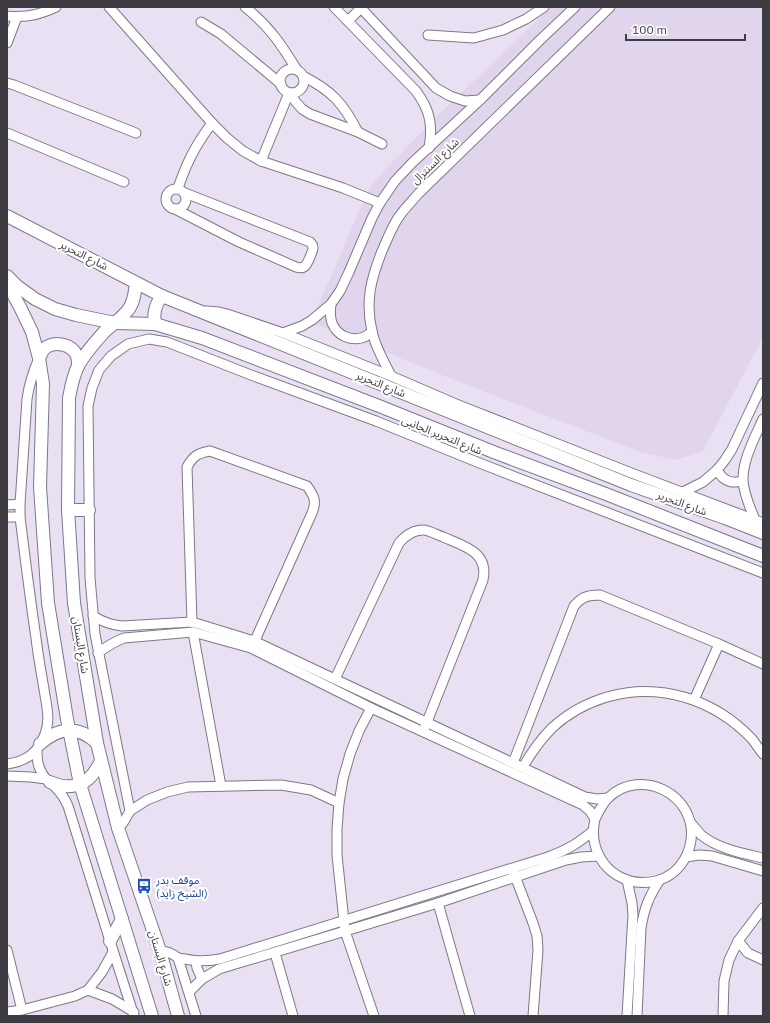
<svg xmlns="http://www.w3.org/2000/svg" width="770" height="1023" viewBox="0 0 770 1023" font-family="'IBM Plex Sans','Noto Sans Arabic',sans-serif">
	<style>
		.built { fill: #e1d5ee }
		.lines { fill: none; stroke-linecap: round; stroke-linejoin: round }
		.minor-casing { stroke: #7f7787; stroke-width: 11 }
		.tertiary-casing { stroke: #7f7787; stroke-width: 14 }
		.minor { stroke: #fff; stroke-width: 9 }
		.tertiary { stroke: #fff; stroke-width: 12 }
		.labels { text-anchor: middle; stroke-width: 4; stroke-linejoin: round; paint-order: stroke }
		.street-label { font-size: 11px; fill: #3e3b42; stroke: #fff }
		.transit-label { font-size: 11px; fill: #164399; stroke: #fff; text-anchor: start }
	</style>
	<rect width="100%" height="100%" fill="#e9e1f3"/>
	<!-- built -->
	<path class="built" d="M551 7H763V337L703 451 676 460 640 452 449 378 310 322 333 272 366 194 379 176 435 118Z"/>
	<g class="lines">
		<!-- minor casing -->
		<g class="minor-casing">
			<g id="minor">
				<path d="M109 7 212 123 227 138 243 151 261 161 343 188 380 203"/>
				<path d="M245 7C269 26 281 44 297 70"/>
				<path d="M334 7 416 91C430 110 433 125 429 148"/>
				<path d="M360 7 436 88 450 96 465 101 480 100"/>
				<path d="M7 16C25 18 40 15 56 7"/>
				<path d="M348 21 361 8"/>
				<path d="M201 22 221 34 281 84"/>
				<path d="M428 35 474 38 503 30 526 19 544 7"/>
				<path d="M7 43 17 17"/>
				<circle cx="292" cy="81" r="12"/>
				<path d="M303 76C332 91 343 103 358 132"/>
				<path d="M7 83 14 85 136 133"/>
				<path d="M291 93 295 101 302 109 310 114 358 132 382 144"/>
				<path d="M7 133 124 182"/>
				<path d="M261 161 289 93"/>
				<path d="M178 188C187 162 195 146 212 123"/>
				<circle cx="176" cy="199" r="10"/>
				<path d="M175 209 239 242 296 267C305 270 307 264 310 257 311 254 313 251 313 248 313 245 312 244 310 242L185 193"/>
				<path d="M331 304C330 311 330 317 332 323 337 336 352 342 364 337 367 336 370 333 372 331"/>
				<path d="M206 311 219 312 227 314 283 333 391 376 456 404 634 474 763 523"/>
				<path d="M283 333 302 326 312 320 331 304 340 291 349 272 372 218 380 203 395 181 413 162 480 100 540 40 575 7"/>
				<path d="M391 376C384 361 375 347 372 331 365 301 371 279 382 251 387 240 391 229 398 218 404 209 412 201 419 193L610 7"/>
				<path d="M717 470C723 481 731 484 743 481"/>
				<path d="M683 492 703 482 717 470 725 460 732 449 763 383"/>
				<path d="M7 505 20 504"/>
				<path d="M7 517H20"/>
				<path d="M755 520C750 507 744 495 743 481 742 461 755 437 763 419"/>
				<path d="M93 616C103 622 111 625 122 626L192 622 254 641 585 797 597 799 608 798"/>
				<path d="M192 622 187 467C193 456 198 453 210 451L307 486C314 496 317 501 312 513L253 645"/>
				<path d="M193 632 221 786"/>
				<path d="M98 653C107 646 114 642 124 638L193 632 251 648 371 708 583 805 590 811 595 819C586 857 617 890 656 881 668 878 678 870 684 860 688 854 690 847 691 840 697 795 641 766 608 798 602 804 599 811 595 819"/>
				<path d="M335 679 399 543C405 536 413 530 423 530 429 530 437 535 443 537 464 546 489 552 483 580L425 727"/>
				<path d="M694 700 719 644"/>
				<path d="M371 708 359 731 350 754 343 779 339 803 337 829V855L345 931 374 1016"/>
				<path d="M37 750C37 757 37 765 41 771 44 779 50 782 56 788 61 793 65 799 68 806L110 941 134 1016"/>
				<path d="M513 763 574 606C582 597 587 595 600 595L719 644 763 664"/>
				<path d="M7 764C27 761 38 753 45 734 51 719 46 704 44 689 41 672 38 655 36 638 30 598 25 557 20 517V504L27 399C29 384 33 372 39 358"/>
				<path d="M523 767C531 753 540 740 552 728 567 714 587 703 607 697 660 682 714 699 752 739 756 744 759 749 763 754"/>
				<path d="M7 776 31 777 46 779"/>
				<path d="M130 811 147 800 167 792 188 787 281 785 311 790 339 803"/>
				<path d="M691 823C694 827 698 831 701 835 719 849 741 853 763 858"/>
				<path d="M118 828 123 823 130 811 95 634 90 578 88 406 92 388 99 370 111 356 128 344 149 339 167 342 251 375 376 421 482 464 763 573"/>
				<path d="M686 857 699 855 712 856 763 871"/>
				<path d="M513 871 533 923 537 936 538 950 533 1016"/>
				<path d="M627 880 632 903 633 915 627 1016"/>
				<path d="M438 903 470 1016"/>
				<path d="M738 941 748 953 763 960"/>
				<path d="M7 950 22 1010"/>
				<path d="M160 951C167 951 172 953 178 958L196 1016"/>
				<path d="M275 953 293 1016"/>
				<path d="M178 958C195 961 203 962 220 959L548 857C567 850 577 844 593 831"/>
				<path d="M196 961 197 968 202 979"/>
				<path d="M88 990 112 999 134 1012"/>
				<path d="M189 992 202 979 219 969 438 903 566 860 581 857 599 856"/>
				<path d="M7 1012 22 1010 75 996 88 990 102 972 113 952"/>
				<path d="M637 1016 641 928C644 909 649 896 660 880"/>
				<path d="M723 1016 724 981 729 960 738 941 763 908"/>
			</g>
		</g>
		<!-- tertiary casing -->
		<g class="tertiary-casing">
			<g id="tertiary">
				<path d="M7 216 162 296 631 485 725 518 763 533"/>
				<path d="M7 276 17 286 35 299 55 309 76 315 115 323 155 324 202 338 379 406 496 453 606 494 763 556"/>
				<path d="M7 283 20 307 32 332 39 358 43 384 40 487 48 603 67 719 80 784 152 1016"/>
				<path d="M136 283C135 292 134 303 128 310 122 318 113 324 105 331 96 341 85 353 78 366 73 376 71 387 69 398L68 510 74 603 97 743 118 828 160 951 178 1016"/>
				<path d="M155 324C153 313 155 305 162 296"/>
				<path d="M39 358C41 355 42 351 44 349 54 340 72 344 77 356 78 359 78 363 78 366"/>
				<path d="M68 510H89"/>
				<path d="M40 744C58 727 78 725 97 743"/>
				<path d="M50 782C65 789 82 788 93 774 96 770 99 765 101 761"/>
				<path d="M110 941 122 919"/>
			</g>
		</g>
		<!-- minor -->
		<use href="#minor" class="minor"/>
		<!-- tertiary -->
		<use href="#tertiary" class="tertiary"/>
	</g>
	<!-- icons -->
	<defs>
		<g id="bus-bare" transform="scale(1.2)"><path d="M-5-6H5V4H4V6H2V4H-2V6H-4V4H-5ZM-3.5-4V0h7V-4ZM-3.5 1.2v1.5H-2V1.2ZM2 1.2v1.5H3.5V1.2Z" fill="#1a4fb4" stroke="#fff" stroke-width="2.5" paint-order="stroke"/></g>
	</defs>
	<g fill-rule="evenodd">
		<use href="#bus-bare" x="144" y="886"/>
	</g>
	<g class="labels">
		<!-- street labels -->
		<g class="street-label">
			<text transform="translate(435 161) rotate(-44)" y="4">شارع السنترال</text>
			<text transform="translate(84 255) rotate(27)" y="4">شارع التحرير</text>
			<text transform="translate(381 384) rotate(22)" y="4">شارع التحرير</text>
			<text transform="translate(442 435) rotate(22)" y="4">شارع التحرير الجانبى</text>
			<text transform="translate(682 503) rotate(20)" y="4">شارع التحرير</text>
			<text transform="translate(81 645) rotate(81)" y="4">شارع البستان</text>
			<text transform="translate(161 958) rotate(73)" y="4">شارع البستان</text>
		</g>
		<!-- transit labels -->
		<g class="transit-label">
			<text x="156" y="884">موقف بدر<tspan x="156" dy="13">(الشيخ زايد)</tspan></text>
		</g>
	</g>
	<!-- border -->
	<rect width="770" height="1023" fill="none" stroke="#3e3b42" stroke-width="16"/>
	<!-- scale -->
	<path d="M626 34v6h119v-6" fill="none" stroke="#3e3b42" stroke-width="2"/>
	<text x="632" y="34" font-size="12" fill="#3e3b42" stroke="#ffffff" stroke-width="3" paint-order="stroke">100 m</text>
</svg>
